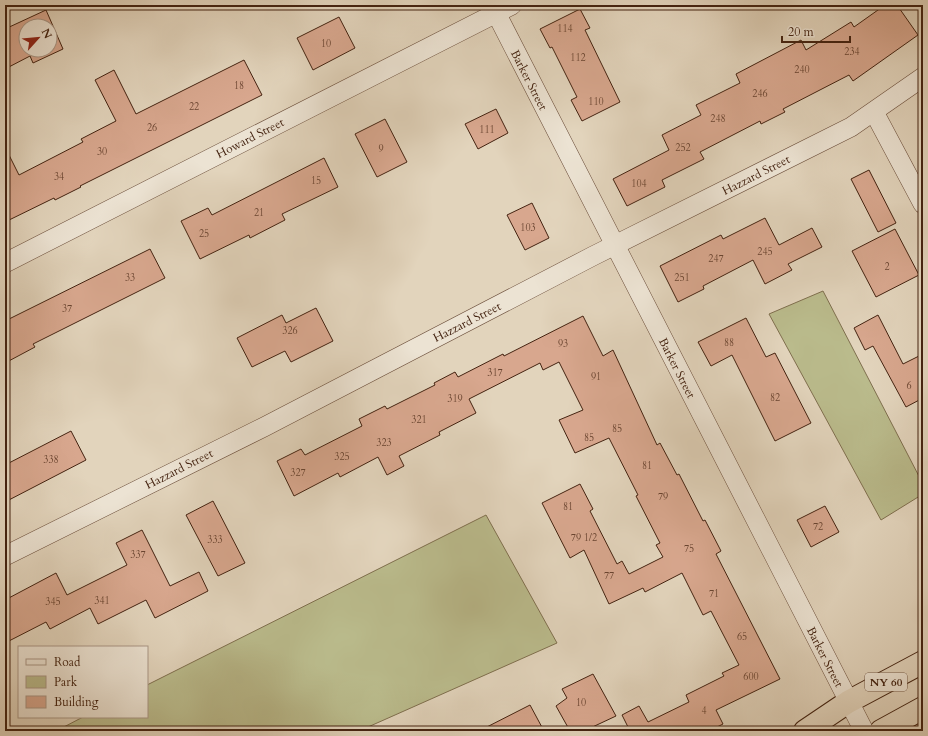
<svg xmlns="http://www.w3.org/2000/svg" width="928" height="736" viewBox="0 0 928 736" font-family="Cardo,serif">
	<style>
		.green { fill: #babb8c; stroke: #7f6f4e }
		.building { fill: #d8a78e; stroke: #442311; fill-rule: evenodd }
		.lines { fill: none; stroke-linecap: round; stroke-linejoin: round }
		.street-casing { stroke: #6c4f3c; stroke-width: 20 }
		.highway-casing { stroke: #442311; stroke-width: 24 }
		.street { stroke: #ece3d3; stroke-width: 19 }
		.highway { stroke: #e2d4bc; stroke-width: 22 }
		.labels { text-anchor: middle; stroke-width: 3; stroke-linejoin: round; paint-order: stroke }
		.number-label { font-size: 10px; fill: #694430 }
		.shield { fill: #ece3d3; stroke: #765d4b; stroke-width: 1 }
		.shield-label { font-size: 11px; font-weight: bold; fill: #442311 }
		.street-label { font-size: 12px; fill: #442311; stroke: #ece3d3 }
	</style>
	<rect width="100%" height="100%" fill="#e2d4bc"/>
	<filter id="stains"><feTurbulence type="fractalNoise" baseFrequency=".005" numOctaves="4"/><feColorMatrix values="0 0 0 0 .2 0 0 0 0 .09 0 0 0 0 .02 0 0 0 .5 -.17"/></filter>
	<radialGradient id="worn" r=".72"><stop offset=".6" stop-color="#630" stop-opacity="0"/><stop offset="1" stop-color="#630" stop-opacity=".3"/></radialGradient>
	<!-- green -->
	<g class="green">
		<path d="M823 291 923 484V494L881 520 769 314Z"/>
		<path d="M486 515 557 643 359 731H61L60 729 83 717H147V685Z"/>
	</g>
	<!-- building -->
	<g class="building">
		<path d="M885 5H897L918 35 853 81 849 75 783 109 785 112 761 124 760 121 700 152 704 159 662 180 665 187 627 206 613 179 669 150 662 135 701 115 696 105 740 83 736 74 801 40 806 50 851 22 854 27Z"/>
		<path d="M580 9 590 28 585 30 620 102 582 121 571 100 577 97 552 47 550 48 540 29Z"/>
		<path d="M46 10 63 49 33 63 30 56 5 69V29ZM26 26H50V50H26Z"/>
		<path d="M339 17 355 48 313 70 297 38Z"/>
		<path d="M244 60 262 95 80 186 81 187 55 200 54 198 5 222V147L19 175 83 142 81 139 116 121 95 80 114 70 136 114Z"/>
		<path d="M496 109 508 133 478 149 465 124Z"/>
		<path d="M385 119 407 162 377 177 355 134Z"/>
		<path d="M324 158 338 187 282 214 285 220 250 238 249 235 200 259 181 221 208 208 212 215Z"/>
		<path d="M869 170 896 223 878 232 851 179Z"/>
		<path d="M532 203 549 238 525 250 507 215Z"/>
		<path d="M765 218 779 245 812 228 822 247 788 264 792 270 765 284 753 260 703 286 704 289 678 302 660 266 721 235 723 239Z"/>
		<path d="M895 229 919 275 876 297 852 251Z"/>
		<path d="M150 249 165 278 33 344 35 347 5 363V321Z"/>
		<path d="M316 308 333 341 291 362 285 351 252 367 237 338 282 315 286 323Z"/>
		<path d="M878 315 903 364 923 354V398L906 407 873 346 865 350 854 328Z"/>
		<path d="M583 316 603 356 613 350 657 445 660 443 677 475 679 474 703 521 705 520 721 551 716 554 780 679 716 710 723 724 709 731H630L622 715 639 706 648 722 689 702 686 695 724 676 722 673 739 665 711 611 703 615 682 573 645 592 643 588 609 604 584 550 570 558 542 503 580 484 593 509 590 511 617 564 622 561 629 574 663 557 656 545 660 543 636 496 638 495 609 438 575 453 559 420 583 410 559 362 543 370 540 363 469 399 476 413 439 432 440 435 399 456 404 466 387 475 378 457 340 477 338 473 294 496 277 461 301 449 305 455 362 426 359 419 385 406 387 409 435 385 434 383 455 372 458 377 503 354 504 356Z"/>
		<path d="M746 318 766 357 775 353 811 423 775 441 732 355 711 366 698 342Z"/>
		<path d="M71 431 86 460 5 502V465Z"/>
		<path d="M213 501 245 563 218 576 186 515Z"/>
		<path d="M825 506 839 532 811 547 797 520Z"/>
		<path d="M142 530 170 586 199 572 208 591 155 618 146 600 98 624 90 608 50 629 46 622 5 643V600L56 573 67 595 127 565 116 543Z"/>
		<path d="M593 674 616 716 584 731H570L556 706 567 698 562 689Z"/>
		<path d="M530 705 544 731H479Z"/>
	</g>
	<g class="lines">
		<!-- street casing -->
		<g class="street-casing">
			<g id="street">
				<path d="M492 5 864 731"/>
				<path d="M874 112 923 204"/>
				<path d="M5 263 512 5"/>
				<path d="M5 556 264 427 593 256 851 127 923 77"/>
			</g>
		</g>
		<!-- highway casing -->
		<g class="highway-casing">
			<g id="highway">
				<path d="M805 731 848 702 923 662"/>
				<path d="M881 731 923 708"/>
			</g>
		</g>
		<!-- street -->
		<use href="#street" class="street"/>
		<!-- highway -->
		<use href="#highway" class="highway"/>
	</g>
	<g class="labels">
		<!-- number labels -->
		<g class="number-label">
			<text x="565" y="32">114</text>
			<text x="326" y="47">10</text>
			<text x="852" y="55">234</text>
			<text x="578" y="61">112</text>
			<text x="802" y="73">240</text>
			<text x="239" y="89">18</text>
			<text x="760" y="97">246</text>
			<text x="596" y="105">110</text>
			<text x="194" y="110">22</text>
			<text x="718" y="122">248</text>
			<text x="152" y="131">26</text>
			<text x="487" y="133">111</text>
			<text x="683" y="151">252</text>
			<text x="381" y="152">9</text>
			<text x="102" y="155">30</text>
			<text x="59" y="180">34</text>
			<text x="316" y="184">15</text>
			<text x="639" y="187">104</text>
			<text x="259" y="216">21</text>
			<text x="528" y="231">103</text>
			<text x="204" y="237">25</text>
			<text x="765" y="255">245</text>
			<text x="716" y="262">247</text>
			<text x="887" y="270">2</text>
			<text x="130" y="281">33</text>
			<text x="682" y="281">251</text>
			<text x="67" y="312">37</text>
			<text x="290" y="334">326</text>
			<text x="729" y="346">88</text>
			<text x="563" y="347">93</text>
			<text x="495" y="376">317</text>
			<text x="596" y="380">91</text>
			<text x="909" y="389">6</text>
			<text x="775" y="401">82</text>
			<text x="455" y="402">319</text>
			<text x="419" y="423">321</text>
			<text x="617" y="432">85</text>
			<text x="589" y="441">85</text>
			<text x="384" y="446">323</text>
			<text x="342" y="460">325</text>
			<text x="51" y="463">338</text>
			<text x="647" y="469">81</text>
			<text x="298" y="476">327</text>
			<text x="663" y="500">79</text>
			<text x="568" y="510">81</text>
			<text x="818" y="530">72</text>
			<text x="584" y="541">79 1/2</text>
			<text x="215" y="543">333</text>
			<text x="689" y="552">75</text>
			<text x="138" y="558">337</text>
			<text x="609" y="579">77</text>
			<text x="714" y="597">71</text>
			<text x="102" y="604">341</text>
			<text x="53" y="605">345</text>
			<text x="742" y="640">65</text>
			<text x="751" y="680">600</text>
			<text x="581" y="706">10</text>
			<text x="704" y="714">4</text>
		</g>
		<!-- shield labels -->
		<rect class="shield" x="865" y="673" width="42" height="18" rx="3"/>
		<g class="shield-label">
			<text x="886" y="686">NY 60</text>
		</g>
		<!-- street labels -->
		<g class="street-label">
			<text transform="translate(529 80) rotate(63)" y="4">Barker Street</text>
			<text transform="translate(250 138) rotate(-27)" y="4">Howard Street</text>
			<text transform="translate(756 175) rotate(-27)" y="4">Hazzard Street</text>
			<text transform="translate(467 322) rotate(-27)" y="4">Hazzard Street</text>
			<text transform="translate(677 368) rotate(63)" y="4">Barker Street</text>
			<text transform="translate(179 469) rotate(-27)" y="4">Hazzard Street</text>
			<text transform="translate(825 657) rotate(63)" y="4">Barker Street</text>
		</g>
	</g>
	<!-- margin -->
	<rect width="928" height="736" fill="none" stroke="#e2d4bc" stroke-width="20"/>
	<rect x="6" y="6" width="916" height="724" fill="none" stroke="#442311" stroke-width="2"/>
	<rect x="10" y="10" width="908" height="716" fill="none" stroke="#442311"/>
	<!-- legend -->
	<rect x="18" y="646" width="130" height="72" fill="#ece3d3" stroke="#a99685"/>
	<rect x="26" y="659" width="20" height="6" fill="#ece3d3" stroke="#a99685"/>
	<text x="54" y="666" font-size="12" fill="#442311">Road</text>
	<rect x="26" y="676" width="20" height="12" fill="#babb8c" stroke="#a99685"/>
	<text x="54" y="686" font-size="12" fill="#442311">Park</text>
	<rect x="26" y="696" width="20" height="12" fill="#d8a78e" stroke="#a99685"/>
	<text x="54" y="706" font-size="12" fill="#442311">Building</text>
	<!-- north arrow -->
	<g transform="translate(38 38) rotate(63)"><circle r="19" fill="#ece3d3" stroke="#a99685"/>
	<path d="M0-3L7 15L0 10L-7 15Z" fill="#8f2418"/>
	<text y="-6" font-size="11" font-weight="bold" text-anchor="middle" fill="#442311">N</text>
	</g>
	<!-- scale -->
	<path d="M782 36v6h68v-6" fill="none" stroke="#442311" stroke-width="2"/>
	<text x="788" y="36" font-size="12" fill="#442311" stroke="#ece3d3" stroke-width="3" paint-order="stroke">20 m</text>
	<rect width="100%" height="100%" filter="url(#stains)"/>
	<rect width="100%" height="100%" fill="url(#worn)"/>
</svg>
